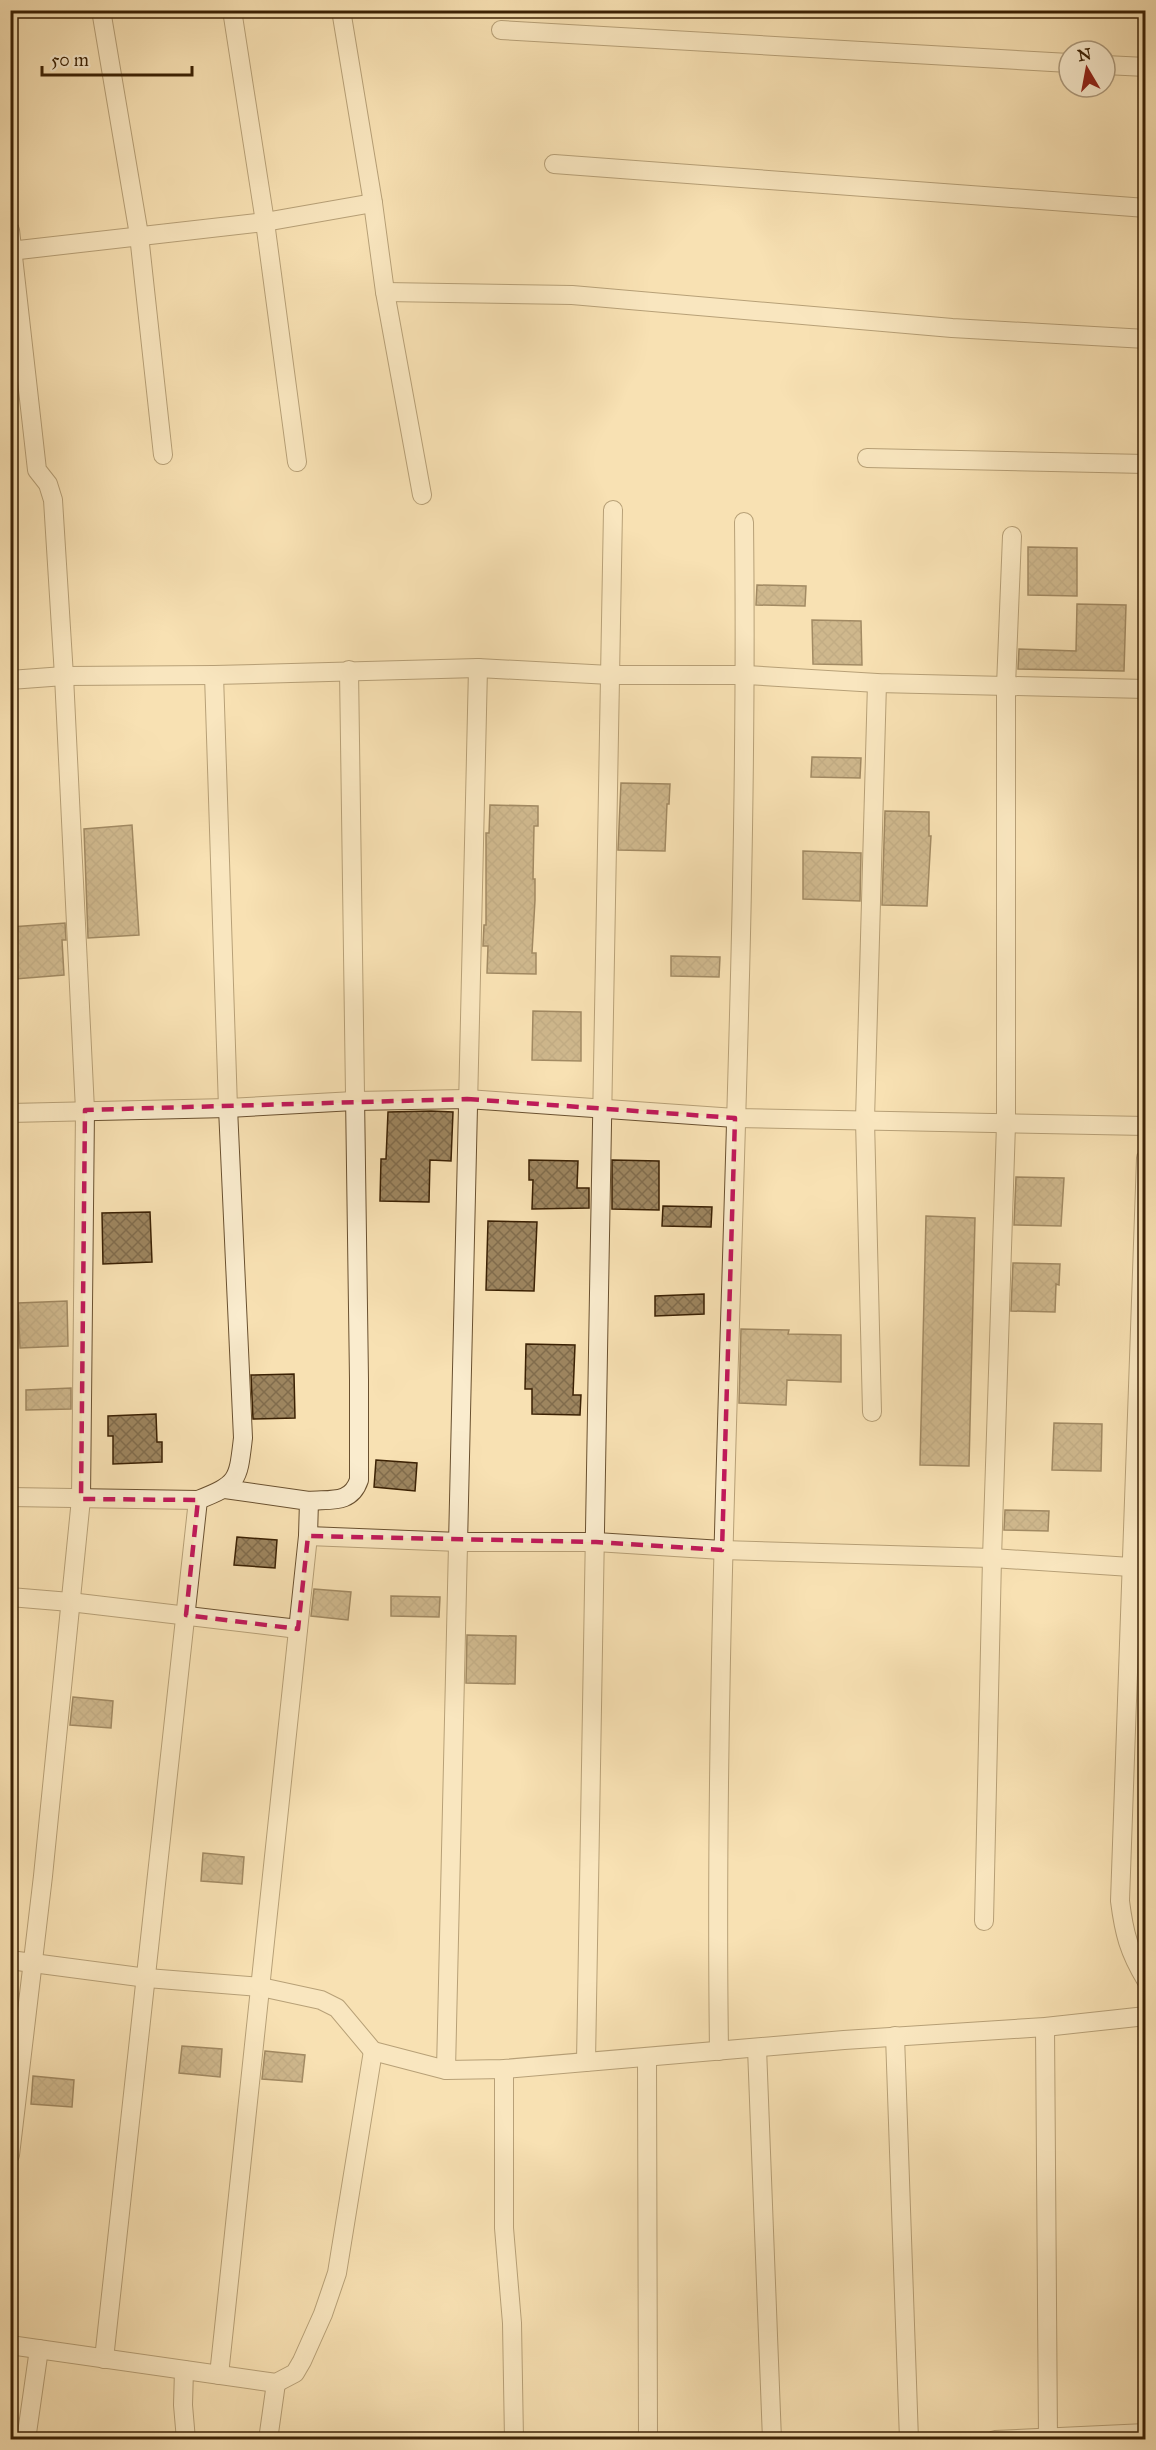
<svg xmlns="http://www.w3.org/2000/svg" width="1156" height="2450" viewBox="0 0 1156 2450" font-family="'IM FELL Great Primer',serif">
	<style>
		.building { fill: url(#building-cross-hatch); stroke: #3b2104; stroke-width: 1.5 }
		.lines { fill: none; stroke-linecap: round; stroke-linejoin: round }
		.street-casing { stroke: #6a5130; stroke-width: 20 }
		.street { stroke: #faecce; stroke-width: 18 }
		.marked { fill: none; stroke: #c2185b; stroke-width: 4.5; stroke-dasharray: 12 8; stroke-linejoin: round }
	</style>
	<defs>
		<pattern id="building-cross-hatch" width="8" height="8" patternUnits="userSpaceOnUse" patternTransform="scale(1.5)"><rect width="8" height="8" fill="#9d855f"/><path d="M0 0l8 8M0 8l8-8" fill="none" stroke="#816c4c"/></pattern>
	</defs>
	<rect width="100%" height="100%" fill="#f8e1b3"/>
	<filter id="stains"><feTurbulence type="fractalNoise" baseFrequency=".00333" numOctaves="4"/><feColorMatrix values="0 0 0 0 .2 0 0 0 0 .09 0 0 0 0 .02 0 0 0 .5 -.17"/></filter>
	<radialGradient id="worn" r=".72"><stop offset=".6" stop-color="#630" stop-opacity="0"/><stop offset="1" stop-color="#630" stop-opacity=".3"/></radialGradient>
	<!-- building -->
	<g class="building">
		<path d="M1028 547 1077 548V596L1028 595Z"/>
		<path d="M757 585 806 586 805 606 756 605Z"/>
		<path d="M1077 604 1126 605 1124 671 1018 669 1019 649 1076 651Z"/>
		<path d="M812 620 861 621 862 665 813 664Z"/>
		<path d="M812 757 861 758 860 778 811 777Z"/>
		<path d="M621 783 670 784 669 804H667L665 851 618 850Z"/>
		<path d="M490 805 538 806V826H534L533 879H535V900L532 953H536V974L487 973 488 946H483L484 925H486V833H489Z"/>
		<path d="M885 811 929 812V836H931L927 906 882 905Z"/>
		<path d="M132 825 139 935 88 938 84 829Z"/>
		<path d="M803 851 861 853 860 901 803 899Z"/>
		<path d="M65 923 66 940H62L64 975 15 979 11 927Z"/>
		<path d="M671 956 720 957 719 977 671 976Z"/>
		<path d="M533 1011 581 1012V1061L532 1060Z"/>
		<path d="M431 1111 453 1112 451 1161 430 1160 429 1202 380 1201 381 1159H386L388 1112Z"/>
		<path d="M529 1160 578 1161 577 1188H589V1208L532 1209 533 1180H529Z"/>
		<path d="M612 1160 659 1161V1210L612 1209Z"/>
		<path d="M1016 1177 1064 1178 1061 1226 1014 1225Z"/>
		<path d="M663 1206 712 1207 711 1227 662 1226Z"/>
		<path d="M150 1212 152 1262 103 1264 102 1213Z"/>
		<path d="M926 1216 975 1218 969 1466 920 1465Z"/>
		<path d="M488 1221 537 1222 534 1291 486 1290Z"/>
		<path d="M1013 1263 1060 1264 1059 1285 1056 1284 1055 1312 1011 1311Z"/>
		<path d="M704 1294V1314L655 1316V1296Z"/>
		<path d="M67 1301 68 1346 20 1348 18 1303Z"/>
		<path d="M741 1329 789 1330 788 1334 841 1335V1382L787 1380 786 1405 739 1403Z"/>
		<path d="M526 1344 575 1345 573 1395H581L580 1415 532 1414V1389H525Z"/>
		<path d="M294 1374 295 1418 253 1419 251 1375Z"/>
		<path d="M71 1388V1409L26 1410V1390Z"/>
		<path d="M156 1414 157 1442H162V1462L113 1464V1436H108V1416Z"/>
		<path d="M1054 1423 1102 1424 1101 1471 1052 1470Z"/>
		<path d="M376 1460 417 1463 415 1491 374 1487Z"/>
		<path d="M1005 1510 1049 1511 1048 1531 1004 1530Z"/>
		<path d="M237 1537 277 1540 275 1568 234 1565Z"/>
		<path d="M314 1589 351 1592 348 1620 311 1616Z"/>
		<path d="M391 1596 440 1597 439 1617 391 1616Z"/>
		<path d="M467 1635 516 1636 515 1684 466 1683Z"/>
		<path d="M73 1697 113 1701 111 1728 70 1725Z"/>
		<path d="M203 1853 244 1857 242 1884 201 1881Z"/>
		<path d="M182 2046 222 2049 220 2077 179 2073Z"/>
		<path d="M265 2051 305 2055 302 2082 262 2079Z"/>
		<path d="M33 2076 74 2080 72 2107 31 2104Z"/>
	</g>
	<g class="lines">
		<!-- street casing -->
		<g class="street-casing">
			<g id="street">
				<path d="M101 10 139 235 163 455"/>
				<path d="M232 10 265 222 297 462"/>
				<path d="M341 10 373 203 385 292 422 495"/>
				<path d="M501 30 1069 63"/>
				<path d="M1105 65 1146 67"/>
				<path d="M554 164 1146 208"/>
				<path d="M10 230 37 470 48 484 53 500 64 676 85 1110 81 1499 43 1876 10 2155"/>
				<path d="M10 251 265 222 373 203"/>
				<path d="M385 292 572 295 952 328 1146 339"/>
				<path d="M867 458 1146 464"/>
				<path d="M10 680 64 676 214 675 478 668 610 675H746L877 683 1146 689"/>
				<path d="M10 1113 228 1108 354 1101 467 1099 735 1118 1146 1126"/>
				<path d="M1146 1158 1120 1901C1124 1933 1129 1952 1146 1980"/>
				<path d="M872 1412 865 1120 877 683"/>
				<path d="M10 1497 198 1500C239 1484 238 1480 243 1438L228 1108 214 675"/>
				<path d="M309 1501C331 1499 351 1504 359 1480V1379L349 670"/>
				<path d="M308 1536 459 1542H596L722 1550 992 1558 1146 1568"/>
				<path d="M10 1597 70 1602 298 1629"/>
				<path d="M984 1921 992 1558 1006 1124V686L1012 536"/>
				<path d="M10 1960 147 1978 261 1987 321 2000 337 2008 373 2051 446 2070 504 2069 844 2040 1045 2027 1146 2016"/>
				<path d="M1045 2027 1048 2440"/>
				<path d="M895 2036 909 2440"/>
				<path d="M757 2048 772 2440"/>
				<path d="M719 2051C712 1541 750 1032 744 522"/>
				<path d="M647 2057 648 2440"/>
				<path d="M586 2062C596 1545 602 1027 613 510"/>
				<path d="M504 2069V2228L512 2323 514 2440"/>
				<path d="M446 2070 478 668"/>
				<path d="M10 2345 276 2383 295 2373 302 2361 323 2314 337 2273 373 2051"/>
				<path d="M104 2359 198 1500"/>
				<path d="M184 2370 183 2405 186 2440"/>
				<path d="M219 2375 308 1536 309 1501 225 1489"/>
				<path d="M26 2440 39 2349"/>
				<path d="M268 2440 276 2383"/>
				<path d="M995 2440 1146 2433"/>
			</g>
		</g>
		<!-- street -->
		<use href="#street" class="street"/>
	</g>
	<!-- marked area -->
	<path d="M0 0H1156V2450H0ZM467 1099 735 1118 722 1550 596 1542 308 1536 298 1629 186 1615 198 1500 81 1499 85 1110Z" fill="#f8e1b3" fill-opacity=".55" fill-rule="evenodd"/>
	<path class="marked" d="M467 1099 735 1118 722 1550 596 1542 308 1536 298 1629 186 1615 198 1500 81 1499 85 1110Z"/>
	<!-- margin -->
	<rect width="1156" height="2450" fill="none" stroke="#f8e1b3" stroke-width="36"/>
	<rect x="12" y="12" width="1132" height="2426" fill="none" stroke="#3b2104" stroke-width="3"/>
	<rect x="18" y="18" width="1120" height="2414" fill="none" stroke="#3b2104" stroke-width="1.5"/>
	<!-- north arrow -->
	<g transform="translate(1087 69) rotate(350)"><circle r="28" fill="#faecce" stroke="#ae9b7d" stroke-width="1.5"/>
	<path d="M0-4.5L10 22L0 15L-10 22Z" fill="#8f2418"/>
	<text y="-9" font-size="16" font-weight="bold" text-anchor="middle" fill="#3b2104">N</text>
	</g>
	<!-- scale -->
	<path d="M42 66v9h150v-9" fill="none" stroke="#3b2104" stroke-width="3"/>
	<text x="51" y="66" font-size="18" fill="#3b2104" stroke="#faecce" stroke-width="4.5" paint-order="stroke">50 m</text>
	<rect width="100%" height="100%" filter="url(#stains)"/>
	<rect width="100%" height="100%" fill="url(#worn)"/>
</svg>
